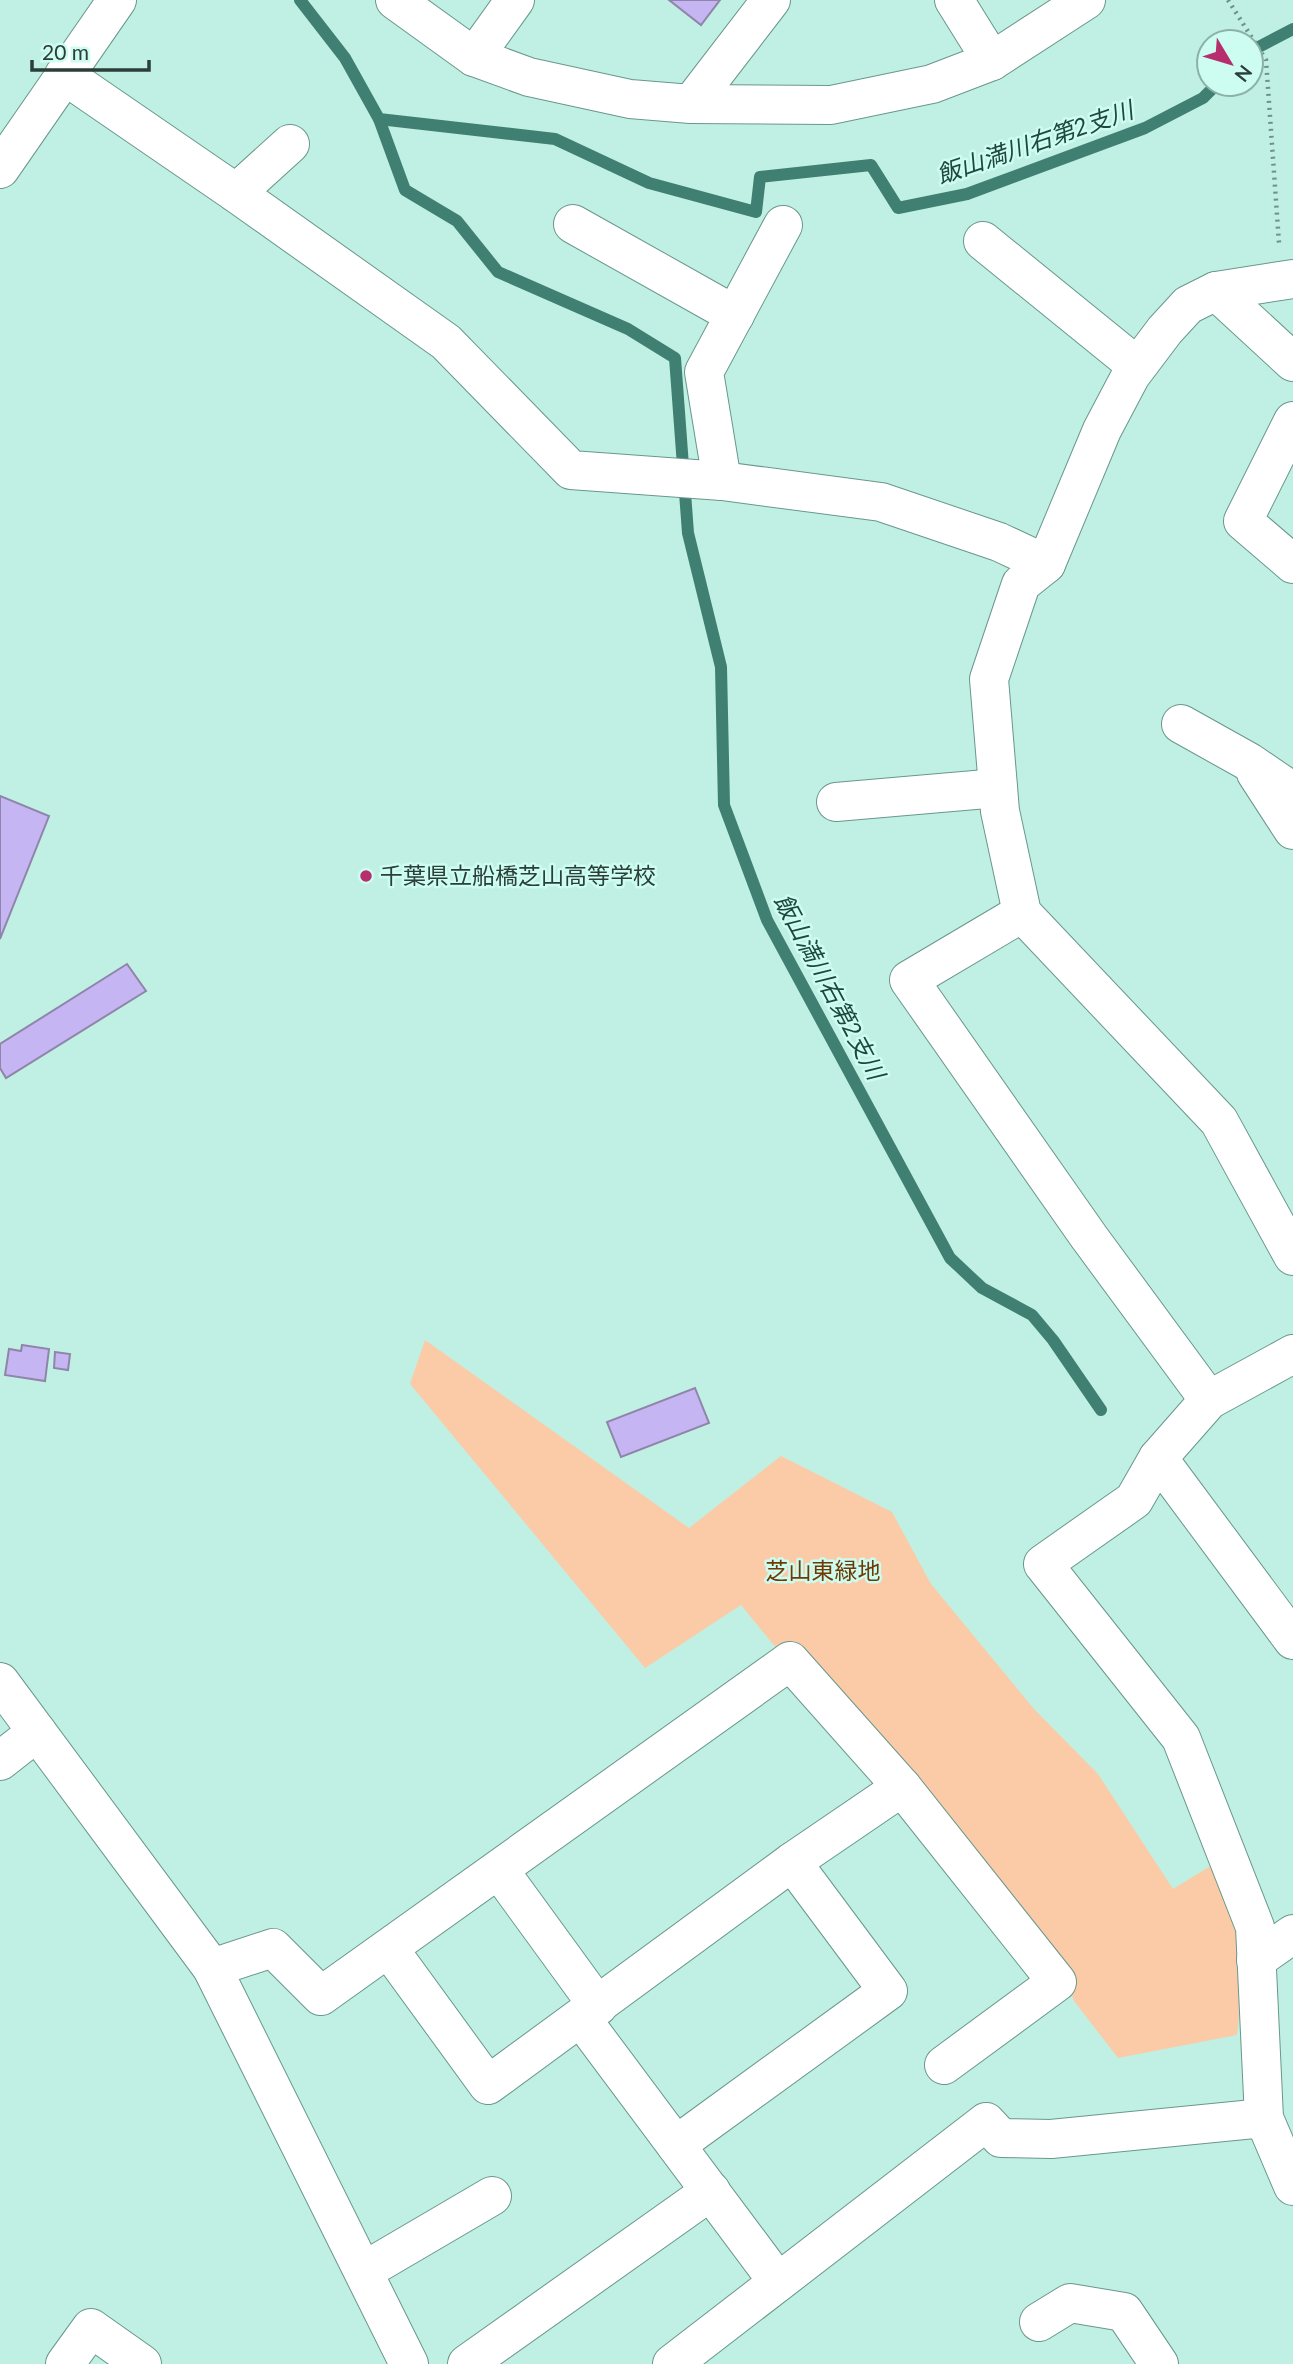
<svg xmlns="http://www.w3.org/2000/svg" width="1293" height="2364" viewBox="0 0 1293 2364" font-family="Lato,'Noto Sans JP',sans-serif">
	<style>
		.green { fill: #fbcba8 }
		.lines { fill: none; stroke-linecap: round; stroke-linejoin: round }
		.stream { stroke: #3f8072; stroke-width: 12 }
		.building { fill: #c6b5f3; stroke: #8f85a9; stroke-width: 2 }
		.minor-casing { stroke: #69978c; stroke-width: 40 }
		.path { stroke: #709188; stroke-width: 4.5; stroke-dasharray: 2 5; stroke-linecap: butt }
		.minor { stroke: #fff; stroke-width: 38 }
		.poi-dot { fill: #b72e6d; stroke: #ccfdf0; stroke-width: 2.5 }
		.labels { text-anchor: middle; stroke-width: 5; stroke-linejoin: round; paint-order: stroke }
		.poi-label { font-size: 23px; fill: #2b3e39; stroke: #ccfdf0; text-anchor: start }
		.park-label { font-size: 23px; fill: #6e3905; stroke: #ccfdf0 }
		.water-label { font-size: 24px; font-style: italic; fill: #1f473e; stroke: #ccfdf0 }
	</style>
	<rect width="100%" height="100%" fill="#bff0e3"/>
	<!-- green -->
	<path class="green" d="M425 1340 689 1528 781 1456 892 1512 931 1584 1034 1709 1098 1774 1173 1889 1217 1862 1245 1961 1237 2035 1118 2058 1074 2001 1065 1976 781 1654 741 1605 645 1668 410 1384Z"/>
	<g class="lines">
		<!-- stream -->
		<g class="stream">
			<path d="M300 0 345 58 379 119 555 139 649 183 756 212 760 177 871 165 898 208 967 194 1145 128 1203 98 1217 84"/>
			<path d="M1251 51 1293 29"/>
			<path d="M379 119 405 190 457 221 498 272 628 329 675 358 688 533 721 667 724 805 767 920 950 1258 982 1288 1032 1315 1053 1340 1101 1410"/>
		</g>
	</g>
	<!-- building -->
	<g class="building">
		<path d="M669 0H720L701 25Z"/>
		<path d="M0 796 49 816 0 939Z"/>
		<path d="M127 964 146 991 6 1078 0 1068V1044Z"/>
		<path d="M22 1345 49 1349 45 1381 5 1375 9 1349 21 1351Z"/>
		<path d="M55 1352 70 1354 68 1370 54 1368Z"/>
		<path d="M695 1388 709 1423 621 1457 607 1422Z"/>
	</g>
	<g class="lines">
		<!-- minor casing -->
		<g class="minor-casing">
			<g id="minor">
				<path d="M395 0 474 57 529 77 630 99 691 104 831 105 932 84 992 61 1086 0"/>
				<path d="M954 0 992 61"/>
				<path d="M474 57 515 0"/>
				<path d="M64 75 236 193 446 342 571 470 722 481 881 502 999 542 1046 564"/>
				<path d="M691 104 771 0"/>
				<path d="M0 169 117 0"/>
				<path d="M236 193 290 144"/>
				<path d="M573 224 735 315"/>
				<path d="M983 241 1137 366"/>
				<path d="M1293 279 1216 291 1188 305 1165 330 1131 375 1102 430 1046 564 1021 584 989 679 1000 811 1022 913 1219 1121 1293 1256"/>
				<path d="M1216 291 1293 362"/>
				<path d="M1293 421 1243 521 1293 564"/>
				<path d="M722 481 704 372 783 225"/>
				<path d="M1181 724 1249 762 1293 792"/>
				<path d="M1256 773 1293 830"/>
				<path d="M836 802 998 788"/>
				<path d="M1022 913 909 980 1089 1237 1209 1400"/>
				<path d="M1293 1354 1209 1400 1158 1458 1134 1500 1043 1564 1181 1738 1255 1927 1264 2118 1293 2186"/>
				<path d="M1158 1458 1293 1640"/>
				<path d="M0 1682 212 1968 409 2364"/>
				<path d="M0 1761 37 1732"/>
				<path d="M499 1870 598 2006"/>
				<path d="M389 1949 488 2085 792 1862 902 1787"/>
				<path d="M1256 1960 1293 1934"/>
				<path d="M212 1968 273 1948 321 1996 790 1661 902 1787 1057 1982 944 2065"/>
				<path d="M581 2018 778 2282"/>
				<path d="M676 2145 888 1991 792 1862"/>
				<path d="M364 2271 492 2196"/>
				<path d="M1039 2322 1070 2303 1124 2312 1159 2364"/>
				<path d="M65 2364 91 2328 142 2364"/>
				<path d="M467 2364 711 2191"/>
				<path d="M672 2364 986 2122 1001 2138 1051 2139 1264 2118"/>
			</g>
		</g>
		<!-- path -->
		<path class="path" d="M1228 0 1266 60 1279 243"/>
		<!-- minor -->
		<use href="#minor" class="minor"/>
	</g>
	<!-- markers -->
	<circle class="poi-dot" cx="366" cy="876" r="7"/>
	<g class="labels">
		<!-- poi labels -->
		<g class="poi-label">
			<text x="380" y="884">千葉県立船橋芝山高等学校</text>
		</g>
		<!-- park labels -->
		<g class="park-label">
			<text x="823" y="1579">芝山東緑地</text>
		</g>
		<!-- water labels -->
		<g class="water-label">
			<text transform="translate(1035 143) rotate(-19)" y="8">飯山満川右第2支川</text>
			<text transform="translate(829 987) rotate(62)" y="8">飯山満川右第2支川</text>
		</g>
	</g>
	<!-- north arrow -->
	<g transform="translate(1230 63) rotate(128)"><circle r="33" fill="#ccfdf0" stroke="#8cb1a7" stroke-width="2"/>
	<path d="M0-5L12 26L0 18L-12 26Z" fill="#b72e6d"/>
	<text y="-10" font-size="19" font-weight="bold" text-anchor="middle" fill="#2b3e39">N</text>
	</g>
	<!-- scale -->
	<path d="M32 60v10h117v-10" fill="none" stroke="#2b3e39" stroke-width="3.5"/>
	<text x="42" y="60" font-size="21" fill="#2b3e39" stroke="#ccfdf0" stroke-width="5" paint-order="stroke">20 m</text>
</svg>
